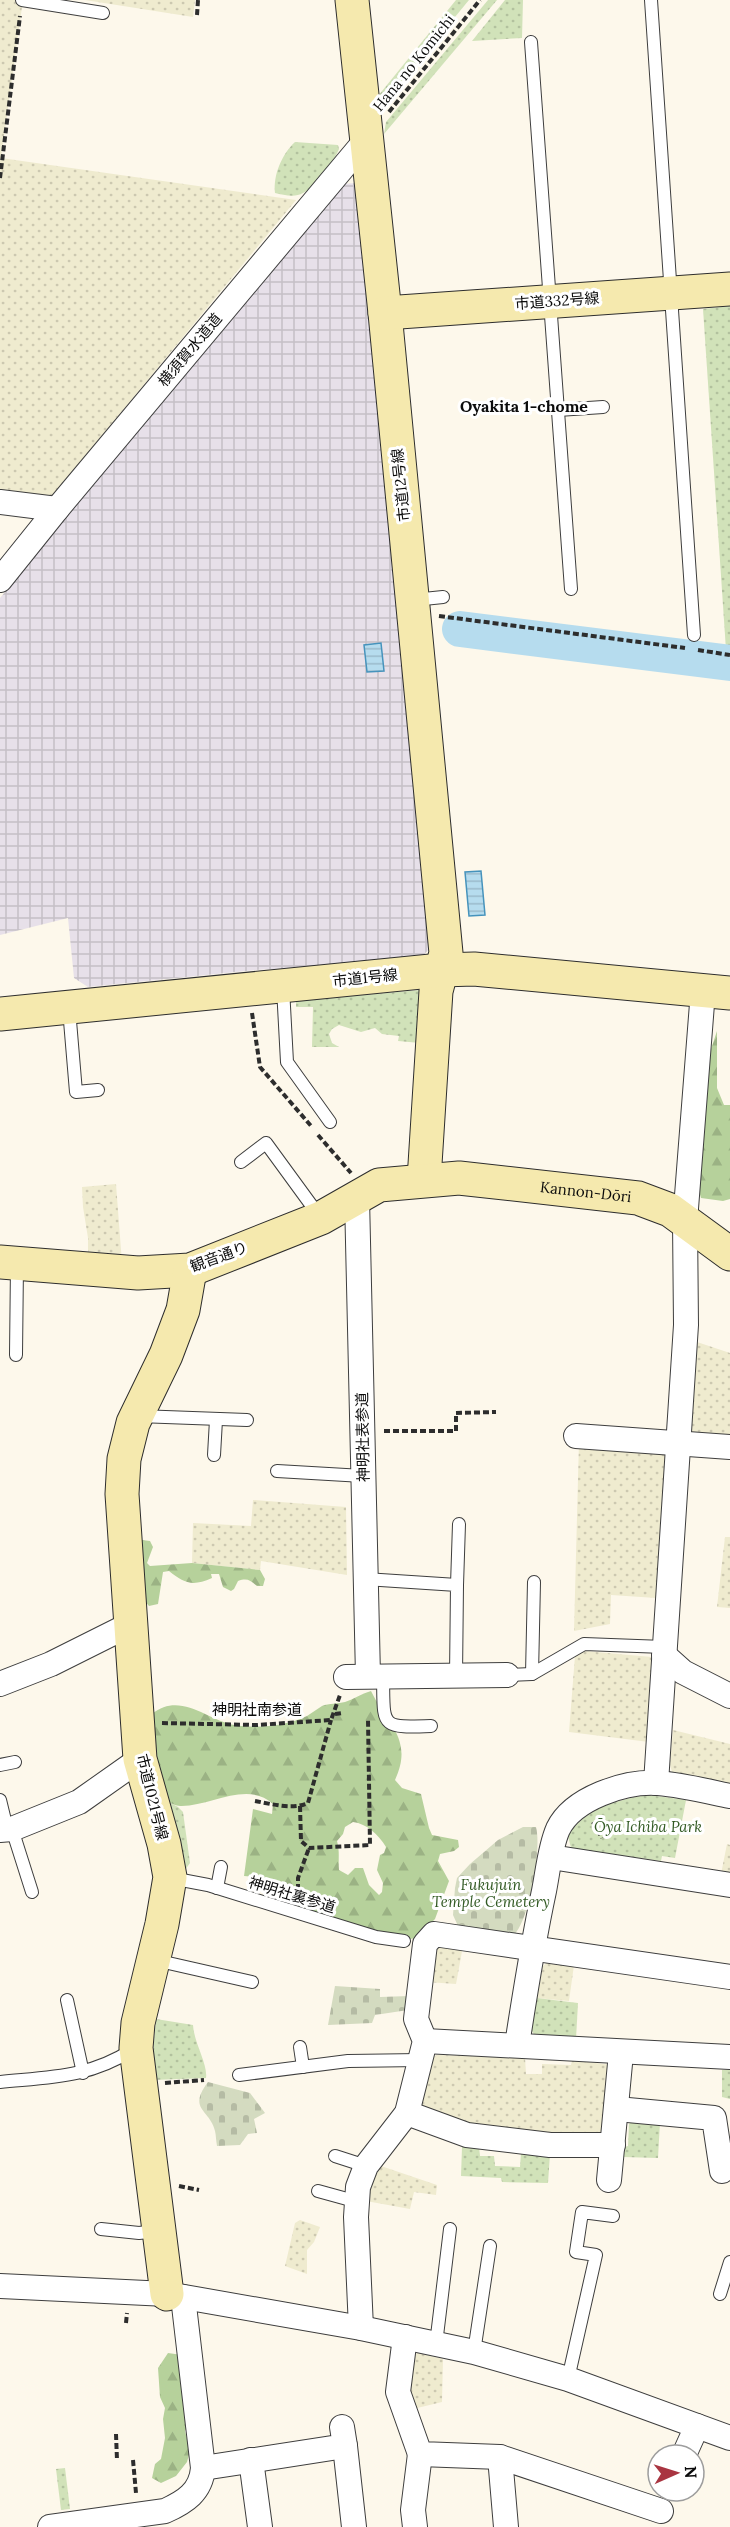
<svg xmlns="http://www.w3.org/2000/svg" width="730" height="2527" viewBox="0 0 730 2527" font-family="Lora,'Noto Sans JP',serif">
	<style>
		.industrial { fill: url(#industrial-grid) }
		.farmland { fill: url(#farmland-dots) }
		.green { fill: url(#green-dots) }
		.forest { fill: url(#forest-firs); fill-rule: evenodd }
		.cemetery { fill: url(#cemetery-stones) }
		.water { fill: url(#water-rules); stroke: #4693bc; stroke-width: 1.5 }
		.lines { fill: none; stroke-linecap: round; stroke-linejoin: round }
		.river { stroke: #b6dcee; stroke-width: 36 }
		.lane-casing { stroke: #3e3e3e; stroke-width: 14 }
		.street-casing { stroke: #3e3e3e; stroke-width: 26 }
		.secondary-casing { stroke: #2d2d2d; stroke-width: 35 }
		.path { stroke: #2d2d2d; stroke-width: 4; stroke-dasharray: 6 3; stroke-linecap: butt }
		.lane { stroke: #fff; stroke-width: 12 }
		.street { stroke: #fff; stroke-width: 24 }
		.secondary { stroke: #f5e9ae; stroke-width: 33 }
		.labels { text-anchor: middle; stroke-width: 6; stroke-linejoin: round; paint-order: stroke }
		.street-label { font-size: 15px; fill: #0b0b0b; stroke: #fff }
		.park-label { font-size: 15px; font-style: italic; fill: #325a24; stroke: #fff }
		.neighbourhood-label { font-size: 16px; font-weight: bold; fill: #0b0b0b; stroke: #fff }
	</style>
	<defs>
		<pattern id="industrial-grid" width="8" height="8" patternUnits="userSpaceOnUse" patternTransform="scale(1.5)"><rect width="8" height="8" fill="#e7e0e9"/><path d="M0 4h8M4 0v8" fill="none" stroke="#c5bfc6"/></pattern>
		<pattern id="farmland-dots" width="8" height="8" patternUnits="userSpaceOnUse" patternTransform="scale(1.5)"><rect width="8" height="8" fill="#efebcf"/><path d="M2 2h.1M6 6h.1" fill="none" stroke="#ccc8b0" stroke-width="1.8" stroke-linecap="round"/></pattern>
		<pattern id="green-dots" width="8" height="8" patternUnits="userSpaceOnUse" patternTransform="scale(1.5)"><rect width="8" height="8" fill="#d1e2b9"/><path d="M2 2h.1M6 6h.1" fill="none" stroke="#b2c19e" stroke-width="1.8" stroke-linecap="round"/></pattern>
		<pattern id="forest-firs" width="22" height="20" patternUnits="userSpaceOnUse" patternTransform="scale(1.5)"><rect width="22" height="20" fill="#b6d19b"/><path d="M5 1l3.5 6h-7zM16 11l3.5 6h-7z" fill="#9bb284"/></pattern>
		<pattern id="cemetery-stones" width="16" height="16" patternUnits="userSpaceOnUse" patternTransform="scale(1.5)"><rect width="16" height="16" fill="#d4dbc0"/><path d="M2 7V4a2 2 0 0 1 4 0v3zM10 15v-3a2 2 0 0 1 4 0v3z" fill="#b5bba4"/></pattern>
		<pattern id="water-rules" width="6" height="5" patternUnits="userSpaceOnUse" patternTransform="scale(1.5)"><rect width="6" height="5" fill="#b6dcee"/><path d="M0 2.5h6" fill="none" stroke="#9bbbcb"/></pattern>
	</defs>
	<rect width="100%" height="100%" fill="#fdf8eb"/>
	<!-- industrial -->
	<path class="industrial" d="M358 183 432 946 418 961 256 970 88 987 74 978 68 918 0 935V598L340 184Z"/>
	<!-- farmland -->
	<g class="farmland">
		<path d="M0 0H23L1 158 296 200 47 502 0 496Z"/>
		<path d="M85 0H195L193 17Z"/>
		<path d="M116 1184 122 1263H88V1238L83 1207 82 1187Z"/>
		<path d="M697 1342 730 1353V1437L690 1434Z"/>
		<path d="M579 1441 669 1447 656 1598 611 1595 610 1624 574 1631Z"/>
		<path d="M253 1500 346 1507 347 1575 261 1561 260 1570 192 1563 193 1523 251 1526Z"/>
		<path d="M725 1537H730V1608L717 1607Z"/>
		<path d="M584 1651 652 1657 649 1742 569 1732 575 1656Z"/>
		<path d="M673 1730 730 1744V1784L672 1772 670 1765Z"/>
		<path d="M727 1844 730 1845V1876L721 1874Z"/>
		<path d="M432 1946H463L456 1984 427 1982Z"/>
		<path d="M549 1961 574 1965 569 2001 537 1998 543 1966Z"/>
		<path d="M437 2055 525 2057 526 2074H542V2064L571 2065 572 2060 611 2065 608 2130 598 2136 462 2127 424 2114 420 2103 429 2059Z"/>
		<path d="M381 2166 437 2185 436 2195 414 2192 410 2209 366 2201 367 2191Z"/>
		<path d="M300 2220 320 2227 314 2242 307 2250V2274L285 2266 295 2223Z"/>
		<path d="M418 2353 443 2359 442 2402 413 2409 408 2377 414 2355Z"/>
	</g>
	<!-- green -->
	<g class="green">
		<path d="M456 0H469L380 108 378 96Z"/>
		<path d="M488 0H497L384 134 386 122Z"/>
		<path d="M505 0H523L522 38 472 41Z"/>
		<path d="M295 142 338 145 339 149C333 163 316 187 303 193 295 198 284 195 275 193 273 175 282 154 295 142Z"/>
		<path d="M730 306V650H726L703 309Z"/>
		<path d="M420 990V1043L398 1041 399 1036 382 1034 375 1028 361 1032 339 1025 332 1029 329 1034 332 1043 339 1047H312L313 1007H296V1001Z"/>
		<path d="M649 1795 686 1800 675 1858 662 1856 661 1861 571 1848 568 1836C585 1808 619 1799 649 1795Z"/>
		<path d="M167 1801 178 1807 183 1812 190 1863 185 1870Z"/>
		<path d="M537 1998 578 2003 576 2039 535 2036 531 2029Z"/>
		<path d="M156 2019 193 2025C194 2043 208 2064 206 2078L153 2080 152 2064Z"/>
		<path d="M722 2070H730V2099L722 2097Z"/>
		<path d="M634 2120 660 2122 658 2158 623 2157 624 2147 628 2146 629 2124Z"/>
		<path d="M462 2147H479L480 2156H494L495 2166 520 2167 521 2153 550 2154 548 2183 502 2182 501 2178 461 2176Z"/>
		<path d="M65 2468 70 2509 61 2510 56 2469Z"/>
	</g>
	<!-- forest -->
	<g class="forest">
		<path d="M717 1031V1088L724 1105H730V1199L723 1201 701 1198 698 1188 707 1093 706 1064Z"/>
		<path d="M142 1540 150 1541 153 1547 147 1563 150 1566 192 1563 260 1570 265 1579 263 1586H257C250 1580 247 1578 238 1581L234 1589 231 1591 223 1587 219 1574H211L212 1578C192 1587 184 1583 169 1571L163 1572 158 1604 149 1606 142 1598 140 1548Z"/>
		<path d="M371 1691C387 1724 414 1739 395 1780L402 1788 421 1794 429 1828 432 1835 458 1840 459 1847 454 1851 440 1854 438 1861 449 1881 435 1919 416 1938 410 1939 405 1943 346 1928 274 1894 266 1884V1878L244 1876 253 1809 272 1814 273 1804C247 1780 210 1807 180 1806 176 1806 171 1803 167 1801L157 1776 152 1714C180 1691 207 1720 234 1725 257 1729 286 1726 307 1716 312 1713 317 1709 322 1706 329 1703 338 1704 345 1702 354 1699 361 1694 371 1691ZM353 1822C367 1824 378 1834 386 1847L384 1853 380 1855 377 1870 383 1883 382 1892 379 1895 369 1885 363 1868H355L348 1875 339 1870C338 1859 340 1852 337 1841L343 1834 345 1827Z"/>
		<path d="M168 2353 182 2355 188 2425 185 2431 190 2451 187 2462 176 2476 161 2483 152 2478 155 2464 161 2459 165 2438 163 2419 165 2408 160 2397 158 2368Z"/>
	</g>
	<!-- cemetery -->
	<g class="cemetery">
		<path d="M523 1827H536C542 1848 529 1921 514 1935L488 1930H466L458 1926 453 1915 455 1888 457 1878 470 1864 498 1840Z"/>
		<path d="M335 1986 380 1989V1997L409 1996 408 2010 375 2015 372 2023 328 2025Z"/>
		<path d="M208 2082 250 2093 265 2113 254 2119 257 2133 248 2134 240 2145 217 2146C216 2141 216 2135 215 2131 210 2109 187 2110 208 2082Z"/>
	</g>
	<!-- water -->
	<g class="water">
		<path d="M381 643 384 671 367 672 364 645Z"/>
		<path d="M481 871 485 915 469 916 465 872Z"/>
	</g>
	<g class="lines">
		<!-- river -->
		<path class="river" d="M460 629 730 663"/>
		<!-- lane casing -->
		<g class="lane-casing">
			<g id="lane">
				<path d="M22 0 103 13"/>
				<path d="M651 0 694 635"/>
				<path d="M531 42 571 589"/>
				<path d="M558 410 603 407"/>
				<path d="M414 600 443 597"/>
				<path d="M283 988 287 1062 330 1122"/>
				<path d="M69 1009 76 1092 98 1090"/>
				<path d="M241 1162 266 1143 320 1217"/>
				<path d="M16 1355 17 1265"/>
				<path d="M138 1416 247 1420"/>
				<path d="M214 1455 216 1420"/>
				<path d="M277 1471 363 1476"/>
				<path d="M365 1579 457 1585 456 1676"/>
				<path d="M457 1585 459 1524"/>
				<path d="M532 1674 534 1582"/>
				<path d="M507 1675 532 1674 584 1644 664 1647"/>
				<path d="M383 1676C384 1727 379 1728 431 1726"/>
				<path d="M0 1765 15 1762"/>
				<path d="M0 1800 7 1829"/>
				<path d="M12 1829 32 1892"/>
				<path d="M171 1878 208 1885 376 1937 404 1941"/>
				<path d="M217 1888 221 1867"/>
				<path d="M155 1960 252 1982"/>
				<path d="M67 2000 83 2073"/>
				<path d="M300 2047 303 2067"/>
				<path d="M239 2075 348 2061 420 2060"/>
				<path d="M0 2082C50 2077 88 2078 132 2050"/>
				<path d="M335 2156 366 2166"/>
				<path d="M318 2191 358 2202"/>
				<path d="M101 2229 139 2233 157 2231"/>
				<path d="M720 2294 730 2262"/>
				<path d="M436 2344 450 2229"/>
				<path d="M474 2352 490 2246"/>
				<path d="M568 2379 596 2255 576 2252 582 2212 613 2216"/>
			</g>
		</g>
		<!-- street casing -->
		<g class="street-casing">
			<g id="street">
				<path d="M0 502 57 509"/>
				<path d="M0 580 57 509 366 140"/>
				<path d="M357 1198 368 1676"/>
				<path d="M576 1436 730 1447"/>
				<path d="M664 1655 683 1672 730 1696"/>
				<path d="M346 1677 507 1675"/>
				<path d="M0 1684 51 1664 129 1625"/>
				<path d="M656 1783 686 1325 685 1221 703 991"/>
				<path d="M0 1830 12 1829 79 1802 140 1759"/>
				<path d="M551 1857 730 1885"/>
				<path d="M425 2041 730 2057"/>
				<path d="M517 2045C525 1993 533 1942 544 1891 548 1871 550 1847 558 1829 573 1798 625 1781 658 1783 682 1785 706 1791 730 1796"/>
				<path d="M617 2109 714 2118 722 2171"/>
				<path d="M407 2113 467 2135 550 2145H613"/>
				<path d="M609 2180 621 2053"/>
				<path d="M0 2286 167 2294 361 2328 474 2352 568 2379 730 2438"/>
				<path d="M361 2328 356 2217 358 2187 366 2166 407 2113 425 2041 416 2019 425 1944 434 1934 730 1977"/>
				<path d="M405 2337 398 2392 420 2454 500 2457 661 2511"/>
				<path d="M345 2446 354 2527"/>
				<path d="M684 2455 697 2426"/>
				<path d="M500 2457 506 2527"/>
				<path d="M251 2460 260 2527"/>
				<path d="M203 2468 345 2446 342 2427"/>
				<path d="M50 2527 165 2511C185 2502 201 2492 203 2468L183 2297"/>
				<path d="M415 2527 413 2510 420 2454"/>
			</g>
		</g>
		<!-- secondary casing -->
		<g class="secondary-casing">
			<g id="secondary">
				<path d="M352 0 385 313 446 953 436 991 424 1180"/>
				<path d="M385 313 730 289"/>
				<path d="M0 1014 441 970 474 969 730 993"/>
				<path id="s1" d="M0 1262 138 1273 190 1270 321 1218 379 1185 459 1178 638 1198 670 1210 730 1254"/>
				<path d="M167 2294 136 2048 138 2023 162 1924 170 1877 164 1844 140 1759 122 1494 124 1459 133 1423 166 1355 183 1310 190 1270"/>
			</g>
		</g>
		<!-- path -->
		<g class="path">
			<path d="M197 15 198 0"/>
			<path d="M389 112 480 0"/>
			<path d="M0 178 20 16"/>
			<path d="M439 616 685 648"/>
			<path d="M698 650 730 655"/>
			<path d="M252 1013 260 1067 312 1127"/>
			<path d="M318 1135 351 1173"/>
			<path d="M384 1431H456V1413L496 1412"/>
			<path d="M335 1714 342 1713"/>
			<path d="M162 1723 257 1725 331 1720 340 1695"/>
			<path d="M255 1801C272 1804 292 1810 308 1803L331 1720"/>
			<path d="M300 1806 301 1841 309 1848 370 1845 368 1719"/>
			<path d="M593 1822 602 1838"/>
			<path d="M298 1899V1878L309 1848"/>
			<path d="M165 2083 204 2080"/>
			<path d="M179 2186 199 2190"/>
			<path d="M126 2323 127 2313"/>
			<path d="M116 2434 117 2460"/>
			<path d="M133 2460 136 2493"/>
		</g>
		<!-- lane -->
		<use href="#lane" class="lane"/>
		<!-- street -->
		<use href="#street" class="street"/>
		<!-- secondary -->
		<use href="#secondary" class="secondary"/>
	</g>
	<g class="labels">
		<!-- street labels -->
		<g class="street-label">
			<text transform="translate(414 63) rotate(-51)" y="5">Hana no Komichi</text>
			<text transform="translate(557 301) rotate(-4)" y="5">市道332号線</text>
			<text transform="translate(190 350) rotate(-50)" y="5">横須賀水道道</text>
			<text transform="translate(401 485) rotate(-96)" y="5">市道12号線</text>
			<text transform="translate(365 978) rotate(-6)" y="5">市道1号線</text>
			<text dy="5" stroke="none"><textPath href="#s1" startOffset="606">Kannon-Dōri</textPath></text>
			<text transform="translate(219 1257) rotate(-20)" y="5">観音通り</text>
			<text transform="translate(363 1437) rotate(-91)" y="5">神明社表参道</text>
			<text x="257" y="1715">神明社南参道</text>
			<text transform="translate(152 1797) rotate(76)" y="5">市道1021号線</text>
			<text transform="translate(292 1895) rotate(17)" y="5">神明社裏参道</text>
		</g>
		<!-- park labels -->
		<g class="park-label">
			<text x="648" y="1832">Ōya Ichiba Park</text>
			<text x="491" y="1890">Fukujuin<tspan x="491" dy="17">Temple Cemetery</tspan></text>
		</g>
		<!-- neighbourhood labels -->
		<g class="neighbourhood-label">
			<text x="524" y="412">Oyakita 1-chome</text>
		</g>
	</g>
	<!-- north arrow -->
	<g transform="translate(676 2473) rotate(87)"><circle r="28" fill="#ffffff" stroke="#9d9d9d" stroke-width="1.5"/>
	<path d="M0-4.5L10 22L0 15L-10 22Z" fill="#a93541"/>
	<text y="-9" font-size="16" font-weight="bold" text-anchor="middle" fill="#0b0b0b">N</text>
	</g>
</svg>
